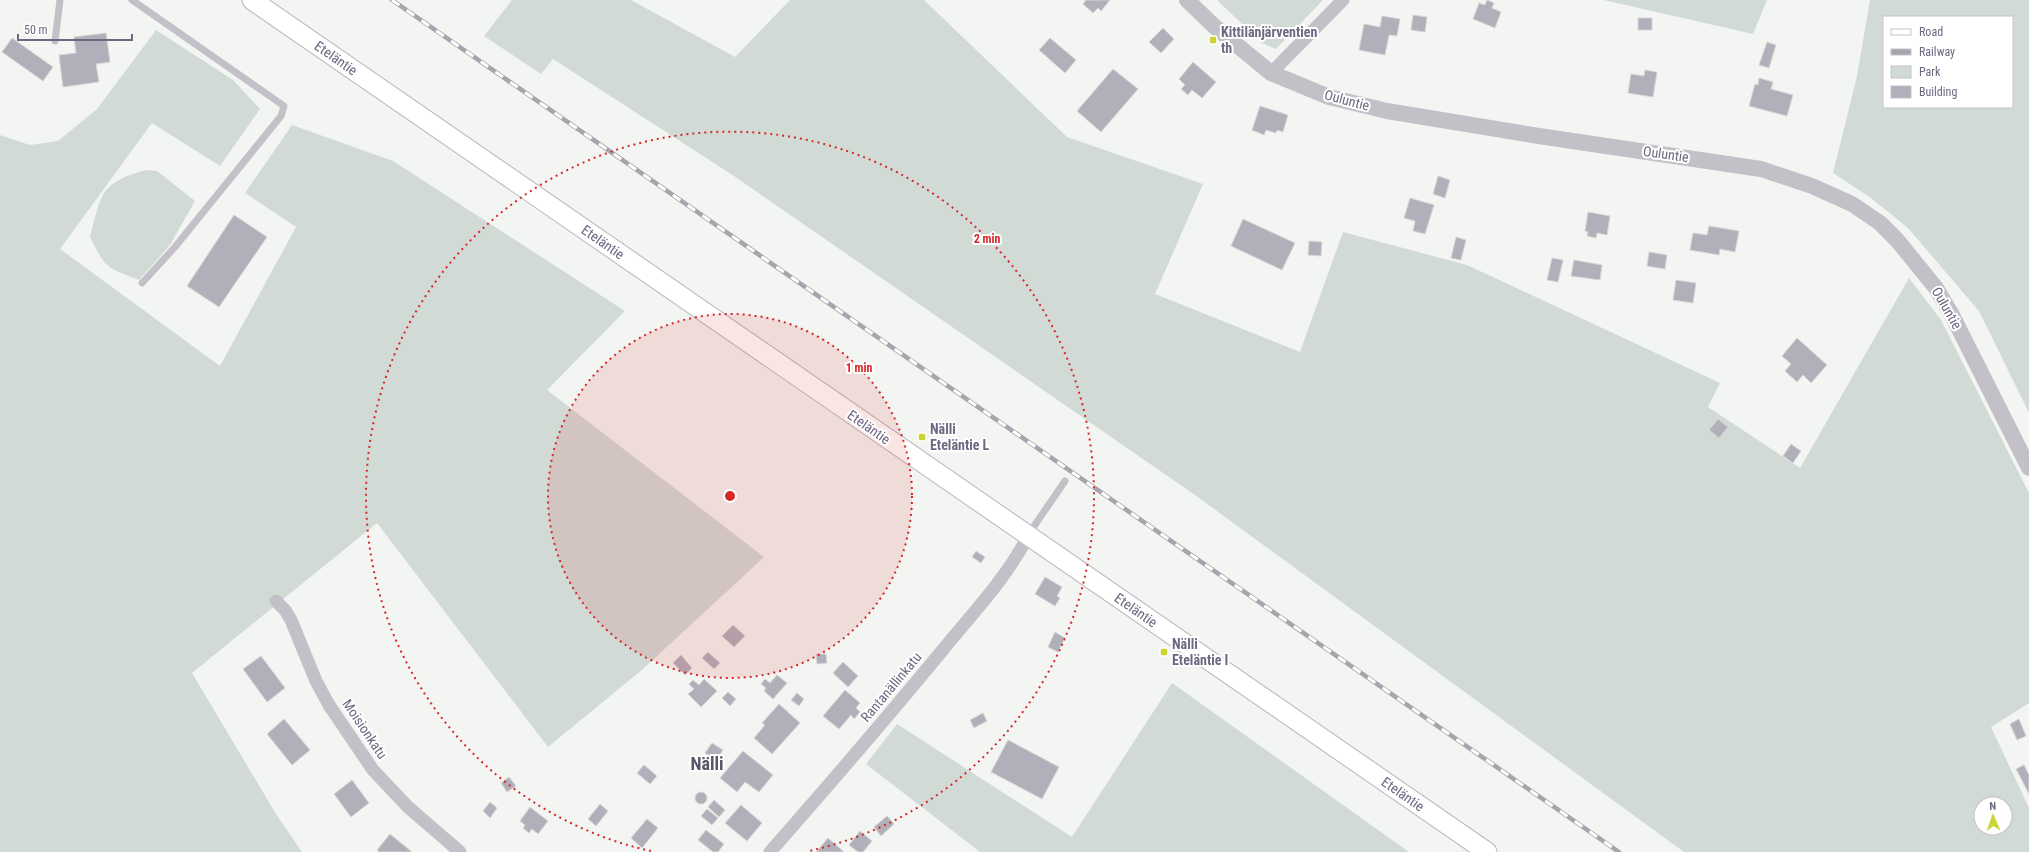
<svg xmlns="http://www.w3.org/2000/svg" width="2029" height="852" viewBox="0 0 2029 852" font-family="'Roboto Condensed',sans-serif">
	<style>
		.green { fill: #d2dad5; fill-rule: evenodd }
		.building { fill: #b1afb9; stroke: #d5d7d5 }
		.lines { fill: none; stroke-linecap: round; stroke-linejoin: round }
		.secondary-casing { stroke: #b8b6be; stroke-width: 21 }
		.service { stroke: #c3c1c7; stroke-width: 7 }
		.minor { stroke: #c3c1c7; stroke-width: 13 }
		.tertiary { stroke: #c3c1c7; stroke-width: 16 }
		.secondary { stroke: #fff; stroke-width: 19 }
		.rail-casing { stroke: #a7a4ad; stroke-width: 4.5 }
		.rail { stroke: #fff; stroke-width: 3; stroke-dasharray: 9; stroke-linecap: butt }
		.ring { fill: none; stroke: #d62828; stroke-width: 2; stroke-dasharray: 2 4 }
		.poi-dot { fill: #cbd335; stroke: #fff; stroke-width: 1.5 }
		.labels { text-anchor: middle; stroke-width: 4; stroke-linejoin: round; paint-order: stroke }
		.poi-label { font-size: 14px; font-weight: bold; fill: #6e6780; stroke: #fff; text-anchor: start }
		.street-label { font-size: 14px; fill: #6e6780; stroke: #fff }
		.district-label { font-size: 18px; font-weight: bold; fill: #595466; stroke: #fff }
		.centre { fill: #d62828; stroke: #fff; stroke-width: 2 }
		.ring-label { font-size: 12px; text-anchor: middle; font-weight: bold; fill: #d62828; stroke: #fff; stroke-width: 4; stroke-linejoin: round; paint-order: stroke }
	</style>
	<rect width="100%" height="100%" fill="#f3f5f2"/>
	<!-- green -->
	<g class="green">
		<path d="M512 0H631L735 57 790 0H924L1067 137 1203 184 1155 294 1300 352 1343 232 1467 265 1720 383 1708 407 1800 468 1909 278 1941 320 2029 493V703L1991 727 2029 808V852H1684L1195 495 734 176 553 59 541 74 484 36ZM1981 804H2005V828H1981Z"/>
		<path d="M1217 0H1323L1276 49 1262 43Z"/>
		<path d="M1604 0H1767L1753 34Z"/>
		<path d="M1870 0H2029V413L1979 311 1908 228 1871 198 1833 173 1857 76ZM1884 17H2012V107H1884Z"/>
		<path d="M156 30 233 80 260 109 220 166 152 123 60 249 220 366 296 227 245 193 292 125 393 161 625 311 547 390 764 557 643 669 548 747 377 523 192 673 276 814 302 852H0V135L30 145 58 141 97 109Z"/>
		<path d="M146 170 157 171 195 201 170 245 139 280C106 267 106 269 90 237 102 194 99 183 146 170Z"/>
		<path d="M1172 683 1409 852H980L866 764 897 724 1072 837Z"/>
	</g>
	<!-- building -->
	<g class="building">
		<path d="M1086 0H1110L1101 11 1098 8 1093 13 1083 4Z"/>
		<path d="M1487 0 1494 3 1492 8 1501 12 1495 28 1473 19 1479 3 1485 5Z"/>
		<path d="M1413 15 1427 17 1425 32 1411 30Z"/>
		<path d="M1382 16 1400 19 1397 36 1389 35 1385 55 1359 50 1364 24 1380 27Z"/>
		<rect x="1638" y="18" width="14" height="12"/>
		<path d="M1163 28 1174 39 1161 53 1149 42Z"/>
		<path d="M106 33 110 62 96 64 99 82 63 87 59 55 76 53 74 37Z"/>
		<path d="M12 38 53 67 43 81 2 52Z"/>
		<path d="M1050 38 1076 60 1065 73 1039 50Z"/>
		<path d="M1767 42 1776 45 1769 68 1759 65Z"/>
		<path d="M1193 62 1216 82 1202 98 1192 90 1188 95 1181 89 1185 85 1179 79Z"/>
		<path d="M1113 69 1138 89 1101 132 1077 111Z"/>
		<path d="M1645 70 1657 72 1653 97 1628 93 1631 74 1644 76Z"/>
		<path d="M1759 78 1773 82 1771 89 1793 95 1787 116 1749 106 1755 84 1758 85Z"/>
		<path d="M1260 106 1288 115 1283 132 1277 130 1276 133 1266 130 1264 135 1252 130Z"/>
		<path d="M1438 176 1450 180 1445 198 1433 194Z"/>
		<path d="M1410 198 1434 205 1425 234 1413 231 1415 221 1404 218Z"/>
		<path d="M1588 212 1610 216 1607 235 1597 233 1596 238 1587 236 1588 232 1585 231Z"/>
		<path d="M234 215 267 237 219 307 187 286Z"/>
		<path d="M1243 219 1295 243 1282 270 1231 246Z"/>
		<path d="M1709 226 1739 231 1735 252 1720 249 1719 255 1690 250 1693 233 1707 235Z"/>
		<path d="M1456 237 1466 240 1461 260 1451 258Z"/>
		<path d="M1309 241 1322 242 1321 256 1308 255Z"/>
		<path d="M1649 252 1667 255 1665 269 1647 266Z"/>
		<path d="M1552 258 1563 260 1558 282 1547 280Z"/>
		<path d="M1574 260 1602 265 1600 280 1571 276Z"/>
		<path d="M1676 280 1696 283 1693 303 1673 300Z"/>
		<path d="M1797 338 1827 365 1811 383 1803 375 1797 382 1785 371 1791 364 1782 356Z"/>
		<path d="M1718 419 1728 427 1719 438 1709 430Z"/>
		<path d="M1791 444 1801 451 1793 463 1783 456Z"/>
		<path d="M976 551 985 557 981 563 972 557Z"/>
		<path d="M1045 577 1062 587 1057 596 1060 598 1055 606 1035 594Z"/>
		<path d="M733 625 745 636 734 647 722 636Z"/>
		<path d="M1055 632 1065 638 1058 652 1048 647Z"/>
		<path d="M708 652 720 663 714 669 702 658Z"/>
		<path d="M816 654H826L827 663 817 664Z"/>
		<path d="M681 655 692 668 685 675 673 663Z"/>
		<path d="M261 656 285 688 267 702 243 669Z"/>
		<path d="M843 662 858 676 848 687 833 673Z"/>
		<path d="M777 675 787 683 773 699 764 691 766 688 761 684 765 679 770 683Z"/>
		<path d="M704 679 717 691 701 707 688 694 694 689 689 684 693 680 699 685Z"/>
		<path d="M845 690 860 703 856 708 860 712 854 719 851 715 839 729 823 716Z"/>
		<path d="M728 692 736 699 730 706 722 698Z"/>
		<path d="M797 693 804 699 799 706 791 700Z"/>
		<path d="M779 704 800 723 772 754 754 738 765 725 762 723Z"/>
		<path d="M983 713 987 721 974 728 970 720Z"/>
		<path d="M284 719 310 750 292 765 267 734Z"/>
		<path d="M2019 719 2026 736 2017 740 2010 724Z"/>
		<path d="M1008 740 1059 767 1042 799 991 772Z"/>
		<path d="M712 743 723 750 716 760 705 753Z"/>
		<path d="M743 751 773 775 759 792 745 782 737 792 720 778Z"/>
		<path d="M644 765 657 776 650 784 637 773Z"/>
		<path d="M2024 765 2029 775V794L2016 769Z"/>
		<path d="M509 777 516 786 507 792 501 783Z"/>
		<path d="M352 780 369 803 351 817 334 794Z"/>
		<circle cx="701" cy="798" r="6"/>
		<path d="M714 800 725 810 719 817 708 807Z"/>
		<path d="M490 802 497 808 490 818 483 811Z"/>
		<path d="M600 804 608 811 596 826 588 819Z"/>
		<path d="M741 805 762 823 747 841 725 823Z"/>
		<path d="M530 807 548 821 538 834 532 829 529 833 523 828 525 825 520 821Z"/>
		<path d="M707 809 718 818 712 825 701 816Z"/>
		<path d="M887 816 894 824 881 836 874 827Z"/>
		<path d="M647 819 658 828 642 848 631 838Z"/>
		<path d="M706 830 724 844 718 852H713L698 840Z"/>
		<path d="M860 831 872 841 863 852H858L849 845Z"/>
		<path d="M390 834 412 852H379L377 850Z"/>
		<path d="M828 838 844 852H816Z"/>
	</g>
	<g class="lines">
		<!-- secondary casing -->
		<g class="secondary-casing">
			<path id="secondary" d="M252 0 1487 852"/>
		</g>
		<!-- service -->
		<g class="service">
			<path d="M132 0 284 106 281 116 175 247 142 283"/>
			<path d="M55 41 60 0"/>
			<path d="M1028 535 1065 481"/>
		</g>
		<!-- minor -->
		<g class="minor">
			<path d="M1271 73 1343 0"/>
			<path d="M276 601 285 610 291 620 316 681 329 705 373 770 408 807 460 852"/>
			<path d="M770 852C828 786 885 720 941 652 971 615 1006 579 1028 536"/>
		</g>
		<!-- tertiary -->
		<path class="tertiary" d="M1187 0 1215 27 1271 73 1329 97 1387 111 1539 136 1761 169 1812 186 1852 204 1880 223 1897 240 1936 288 1952 315 2029 468"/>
		<!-- secondary -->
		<use href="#secondary" class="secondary"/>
		<!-- rail casing -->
		<g class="rail-casing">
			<path id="rail" d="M392 0 1619 852"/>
		</g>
		<!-- rail -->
		<use href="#rail" class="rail"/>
	</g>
	<!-- distance rings -->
	<circle cx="730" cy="496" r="182" fill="#d62828" fill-opacity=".12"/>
	<g class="ring">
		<circle cx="730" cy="496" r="182"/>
		<path d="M651 851A364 364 0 1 1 809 851"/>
	</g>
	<!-- markers -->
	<g class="poi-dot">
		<rect x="1209" y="36" width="8" height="8" rx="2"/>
		<rect x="918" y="433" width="8" height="8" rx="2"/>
		<rect x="1160" y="648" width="8" height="8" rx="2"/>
	</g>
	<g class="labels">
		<!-- poi labels -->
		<g class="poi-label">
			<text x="1221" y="37">Kittilänjärventien<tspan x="1221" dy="16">th</tspan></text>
			<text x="930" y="434">Nälli<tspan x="930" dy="16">Eteläntie L</tspan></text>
			<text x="1172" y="649">Nälli<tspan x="1172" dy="16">Eteläntie I</tspan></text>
		</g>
		<!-- street labels -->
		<g class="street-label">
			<text transform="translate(336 58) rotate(35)" y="5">Eteläntie</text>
			<text transform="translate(1347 100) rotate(15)" y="5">Ouluntie</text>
			<text transform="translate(1666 154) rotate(8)" y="5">Ouluntie</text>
			<text transform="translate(603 242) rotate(35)" y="5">Eteläntie</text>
			<text transform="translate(1947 308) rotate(60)" y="5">Ouluntie</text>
			<text transform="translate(869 427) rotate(35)" y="5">Eteläntie</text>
			<text transform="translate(1136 610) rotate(35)" y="5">Eteläntie</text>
			<text transform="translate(891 687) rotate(-50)" y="5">Rantanällinkatu</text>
			<text transform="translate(365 729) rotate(56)" y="5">Moisionkatu</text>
			<text transform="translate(1403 794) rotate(35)" y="5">Eteläntie</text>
		</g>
		<!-- district labels -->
		<g class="district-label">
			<text x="707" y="770">Nälli</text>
		</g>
	</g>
	<circle cx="730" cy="496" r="6" class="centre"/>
	<g class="ring-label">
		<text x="987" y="243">2 min</text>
		<text x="859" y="372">1 min</text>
	</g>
	<!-- legend -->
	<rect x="1883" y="16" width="130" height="92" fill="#ffffff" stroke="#c5c2cc"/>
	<rect x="1891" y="29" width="20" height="6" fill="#ffffff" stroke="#c5c2cc"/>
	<text x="1919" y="36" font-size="12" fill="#6e6780">Road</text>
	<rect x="1891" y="49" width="20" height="6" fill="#a7a4ad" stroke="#c5c2cc"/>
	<text x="1919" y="56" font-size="12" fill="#6e6780">Railway</text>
	<rect x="1891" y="66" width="20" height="12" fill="#d2dad5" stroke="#c5c2cc"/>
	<text x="1919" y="76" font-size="12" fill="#6e6780">Park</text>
	<rect x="1891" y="86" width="20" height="12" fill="#b1afb9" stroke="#c5c2cc"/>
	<text x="1919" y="96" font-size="12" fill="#6e6780">Building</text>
	<!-- north arrow -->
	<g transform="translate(1993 816) rotate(358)"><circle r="19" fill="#ffffff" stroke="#c5c2cc"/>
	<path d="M0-3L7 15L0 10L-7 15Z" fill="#cbd335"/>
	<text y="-6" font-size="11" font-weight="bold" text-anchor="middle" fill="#6e6780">N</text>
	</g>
	<!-- scale -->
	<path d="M18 34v6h114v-6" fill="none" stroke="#6e6780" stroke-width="2"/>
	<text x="24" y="34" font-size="12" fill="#6e6780" stroke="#ffffff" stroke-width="3" paint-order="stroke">50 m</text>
</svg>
